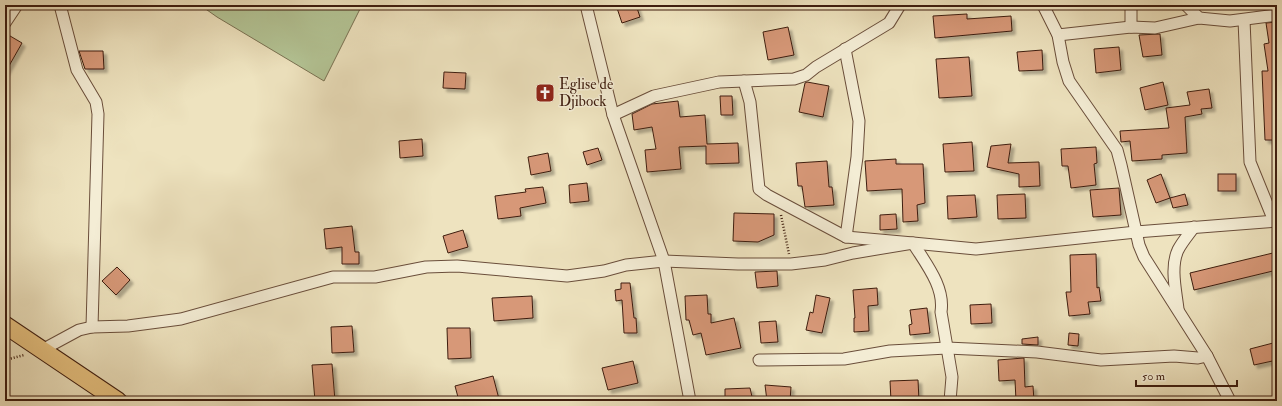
<svg xmlns="http://www.w3.org/2000/svg" width="1282" height="406" viewBox="0 0 1282 406" font-family="'IM FELL Double Pica',serif">
	<style>
		.green { fill: #b4c596; stroke: #797152 }
		.building { fill: #d79878; stroke: #3e1d0f; filter: url(#shadow) }
		.lines { fill: none; stroke-linecap: round; stroke-linejoin: round }
		.street-casing { stroke: #6a4e3b; stroke-width: 13 }
		.primary-casing { stroke: #3e1d0f; stroke-width: 19 }
		.path { stroke: #3e1d0f; stroke-width: 2.5; stroke-dasharray: 1 2; stroke-linecap: butt }
		.street { stroke: #f4edd5; stroke-width: 11 }
		.primary { stroke: #e7c280; stroke-width: 17 }
		.labels { text-anchor: middle; stroke-width: 3; stroke-linejoin: round; paint-order: stroke }
		.poi-label { font-size: 15px; fill: #3e1d0f; stroke: #f4edd5; text-anchor: start }
	</style>
	<defs>
		<filter id="shadow"><feDropShadow dx="3.5" dy="3.5" stdDeviation="1" flood-color="#0004"/></filter>
	</defs>
	<rect width="100%" height="100%" fill="#eee3bf"/>
	<filter id="stains"><feTurbulence type="fractalNoise" baseFrequency=".005" numOctaves="4"/><feColorMatrix values="0 0 0 0 .2 0 0 0 0 .09 0 0 0 0 .02 0 0 0 .5 -.17"/></filter>
	<radialGradient id="worn" r=".72"><stop offset=".6" stop-color="#630" stop-opacity="0"/><stop offset="1" stop-color="#630" stop-opacity=".3"/></radialGradient>
	<!-- green -->
	<path class="green" d="M200 5H362L324 81 217 17Z"/>
	<!-- building -->
	<g class="building">
		<path d="M616 5H636L640 17 622 23Z"/>
		<path d="M967 14V19L1011 16 1012 31 935 38 933 16Z"/>
		<path d="M1277 22V140H1265L1262 71H1268L1264 44 1269 43 1266 23Z"/>
		<path d="M788 27 794 55 768 60 763 32Z"/>
		<path d="M5 33 22 43 5 73Z"/>
		<path d="M1160 34 1162 55 1143 57 1139 35Z"/>
		<path d="M1119 47 1121 70 1096 73 1094 49Z"/>
		<path d="M1042 50 1043 70 1019 71 1017 52Z"/>
		<path d="M79 51H103L104 69H85Z"/>
		<path d="M969 57 972 96 939 98 936 59Z"/>
		<path d="M444 72 466 73 465 89 443 88Z"/>
		<path d="M807 82 829 86 823 117 799 112 805 83Z"/>
		<path d="M1163 82 1168 105 1145 110 1140 88Z"/>
		<path d="M1209 89 1212 108 1201 109 1202 114 1185 117 1187 153 1162 155V159L1132 161 1130 141 1121 142 1120 131 1169 128 1166 108 1190 105 1187 92Z"/>
		<path d="M720 96H732L733 115H721Z"/>
		<path d="M678 101 680 117 705 115 707 144 738 143 739 163 706 164V146L679 147 681 169 647 172 645 150 656 149 652 127 634 130 632 114 652 104Z"/>
		<path d="M422 139 423 156 400 158 399 141Z"/>
		<path d="M972 142 974 171 945 172 943 144Z"/>
		<path d="M1011 144 1008 163 1039 162 1040 186 1019 187V174L987 167 991 146Z"/>
		<path d="M1096 147 1097 163 1094 164 1096 185 1071 188 1068 166H1062L1061 149Z"/>
		<path d="M598 148 602 160 587 165 583 152Z"/>
		<path d="M548 153 551 171 531 175 528 157Z"/>
		<path d="M896 159V164H923L925 203 917 205 918 221 903 222 902 189 867 191 865 161Z"/>
		<path d="M827 161 829 187H832L834 205 805 207 802 186H798L796 163Z"/>
		<path d="M1161 174 1170 198 1156 203 1147 180Z"/>
		<rect x="1218" y="174" width="18" height="17"/>
		<path d="M587 183 589 201 570 203 569 185Z"/>
		<path d="M543 187 546 203 520 208 521 216 498 219 495 196 526 192 525 189Z"/>
		<path d="M1119 188 1121 215 1093 217 1090 190Z"/>
		<path d="M1025 194 1026 218 998 219 997 195Z"/>
		<path d="M1185 194 1188 205 1173 208 1170 198Z"/>
		<path d="M975 195 977 217 948 219 947 196Z"/>
		<path d="M734 213 774 214V235L758 242 733 241Z"/>
		<path d="M896 214 897 229 880 230V215Z"/>
		<path d="M352 226 355 252H359V264H342V247L326 249 324 229Z"/>
		<path d="M463 230 468 247 448 253 443 236Z"/>
		<path d="M1277 252V270L1194 290 1190 273Z"/>
		<path d="M1096 254 1097 288 1099 287 1101 301 1088 302 1090 314 1069 316 1066 292H1071L1070 255Z"/>
		<path d="M117 267 130 280 116 295 102 281Z"/>
		<path d="M777 271 778 286 757 288 755 272Z"/>
		<path d="M621 283H630L634 318H636L637 333H624L622 300 616 301 615 290 621 289Z"/>
		<path d="M877 288 878 305 868 306 869 331 854 332V318H855L853 290Z"/>
		<path d="M707 295 708 314H711V323L734 318 741 348 706 355 701 333 693 335 689 320H686L685 296Z"/>
		<path d="M816 295 830 298 822 333 806 330 810 312 813 313Z"/>
		<path d="M532 296 533 318 494 321 492 298Z"/>
		<path d="M991 304 992 323 971 324 970 305Z"/>
		<path d="M927 308 930 333 910 335 909 325 912 324 910 310Z"/>
		<path d="M776 321 778 342 761 343 759 322Z"/>
		<path d="M352 326 354 352 332 353 331 327Z"/>
		<path d="M447 328H470L471 358 448 359Z"/>
		<path d="M1069 333 1079 334 1078 346 1068 345Z"/>
		<path d="M1038 337V345L1022 344V339Z"/>
		<path d="M1277 342V360L1254 365 1250 349Z"/>
		<path d="M1024 358 1025 387 1033 386 1034 401H1016L1015 380 999 381 998 360Z"/>
		<path d="M633 361 638 383 608 390 602 368Z"/>
		<path d="M332 364 335 401H315L312 365Z"/>
		<path d="M493 376 499 399 489 401H459L455 386Z"/>
		<path d="M918 380 919 401H891L890 381Z"/>
		<path d="M765 385 791 387 790 401H767Z"/>
		<path d="M750 388 753 401H725V389Z"/>
	</g>
	<g class="lines">
		<!-- street casing -->
		<g class="street-casing">
			<g id="street">
				<path d="M60 5 77 70 96 102 98 114 92 327"/>
				<path d="M586 5 613 115 664 261 690 401"/>
				<path d="M1043 5 1058 35 1063 62 1069 81 1117 150 1121 165 1139 245 1144 257 1207 356 1230 401"/>
				<path d="M1131 5V27"/>
				<path d="M1186 5 1199 18"/>
				<path d="M1244 20 1250 162 1274 221"/>
				<path d="M5 23 17 5"/>
				<path d="M1058 35 1131 27 1155 28 1199 18 1230 21 1277 15"/>
				<path d="M845 49 859 121 857 157 846 237"/>
				<path d="M744 81 750 102 759 189 767 195 846 237 913 243C926 264 945 287 941 312L952 377 950 401"/>
				<path d="M613 115 654 96 719 82 794 79 806 75 816 67 889 23 900 5"/>
				<path d="M1178 309C1176 291 1170 267 1178 250 1182 242 1189 234 1194 227"/>
				<path d="M42 350 79 330 92 327 128 326 181 319 333 277H375L426 267 457 266 567 276 604 271 626 265 664 261 738 264H791L825 260 853 253 913 243 976 249 1136 232 1277 221"/>
				<path d="M759 360 844 359 890 351 947 348 1037 352 1101 360 1174 356 1198 358 1207 356"/>
			</g>
		</g>
		<!-- primary casing -->
		<g class="primary-casing">
			<path id="primary" d="M5 325 118 401"/>
		</g>
		<!-- path -->
		<g class="path">
			<path d="M781 215 789 254"/>
			<path d="M5 360 24 355"/>
		</g>
		<!-- street -->
		<use href="#street" class="street"/>
		<!-- primary -->
		<use href="#primary" class="primary"/>
	</g>
	<!-- icons -->
	<defs>
		<g id="church-square" transform="scale(1)"><rect x="-9" y="-9" width="18" height="18" rx="4" fill="#8f2418" stroke="#f4edd5"/><path d="M-1.2-6h2.4v3.5h3.3v2.4h-3.3V6h-2.4V-.1h-3.3v-2.4h3.3Z" fill="#fff"/></g>
	</defs>
	<g fill-rule="evenodd">
		<use href="#church-square" x="545" y="93"/>
	</g>
	<g class="labels">
		<!-- poi labels -->
		<g class="poi-label">
			<text x="559" y="89">Eglise de<tspan x="559" dy="17">Djibock</tspan></text>
		</g>
	</g>
	<!-- margin -->
	<rect width="1282" height="406" fill="none" stroke="#eee3bf" stroke-width="20"/>
	<rect x="6" y="6" width="1270" height="394" fill="none" stroke="#3e1d0f" stroke-width="2"/>
	<rect x="10" y="10" width="1262" height="386" fill="none" stroke="#3e1d0f"/>
	<!-- scale -->
	<path d="M1136 380v6h101v-6" fill="none" stroke="#3e1d0f" stroke-width="2"/>
	<text x="1142" y="380" font-size="12" fill="#3e1d0f" stroke="#f4edd5" stroke-width="3" paint-order="stroke">50 m</text>
	<rect width="100%" height="100%" filter="url(#stains)"/>
	<rect width="100%" height="100%" fill="url(#worn)"/>
</svg>
